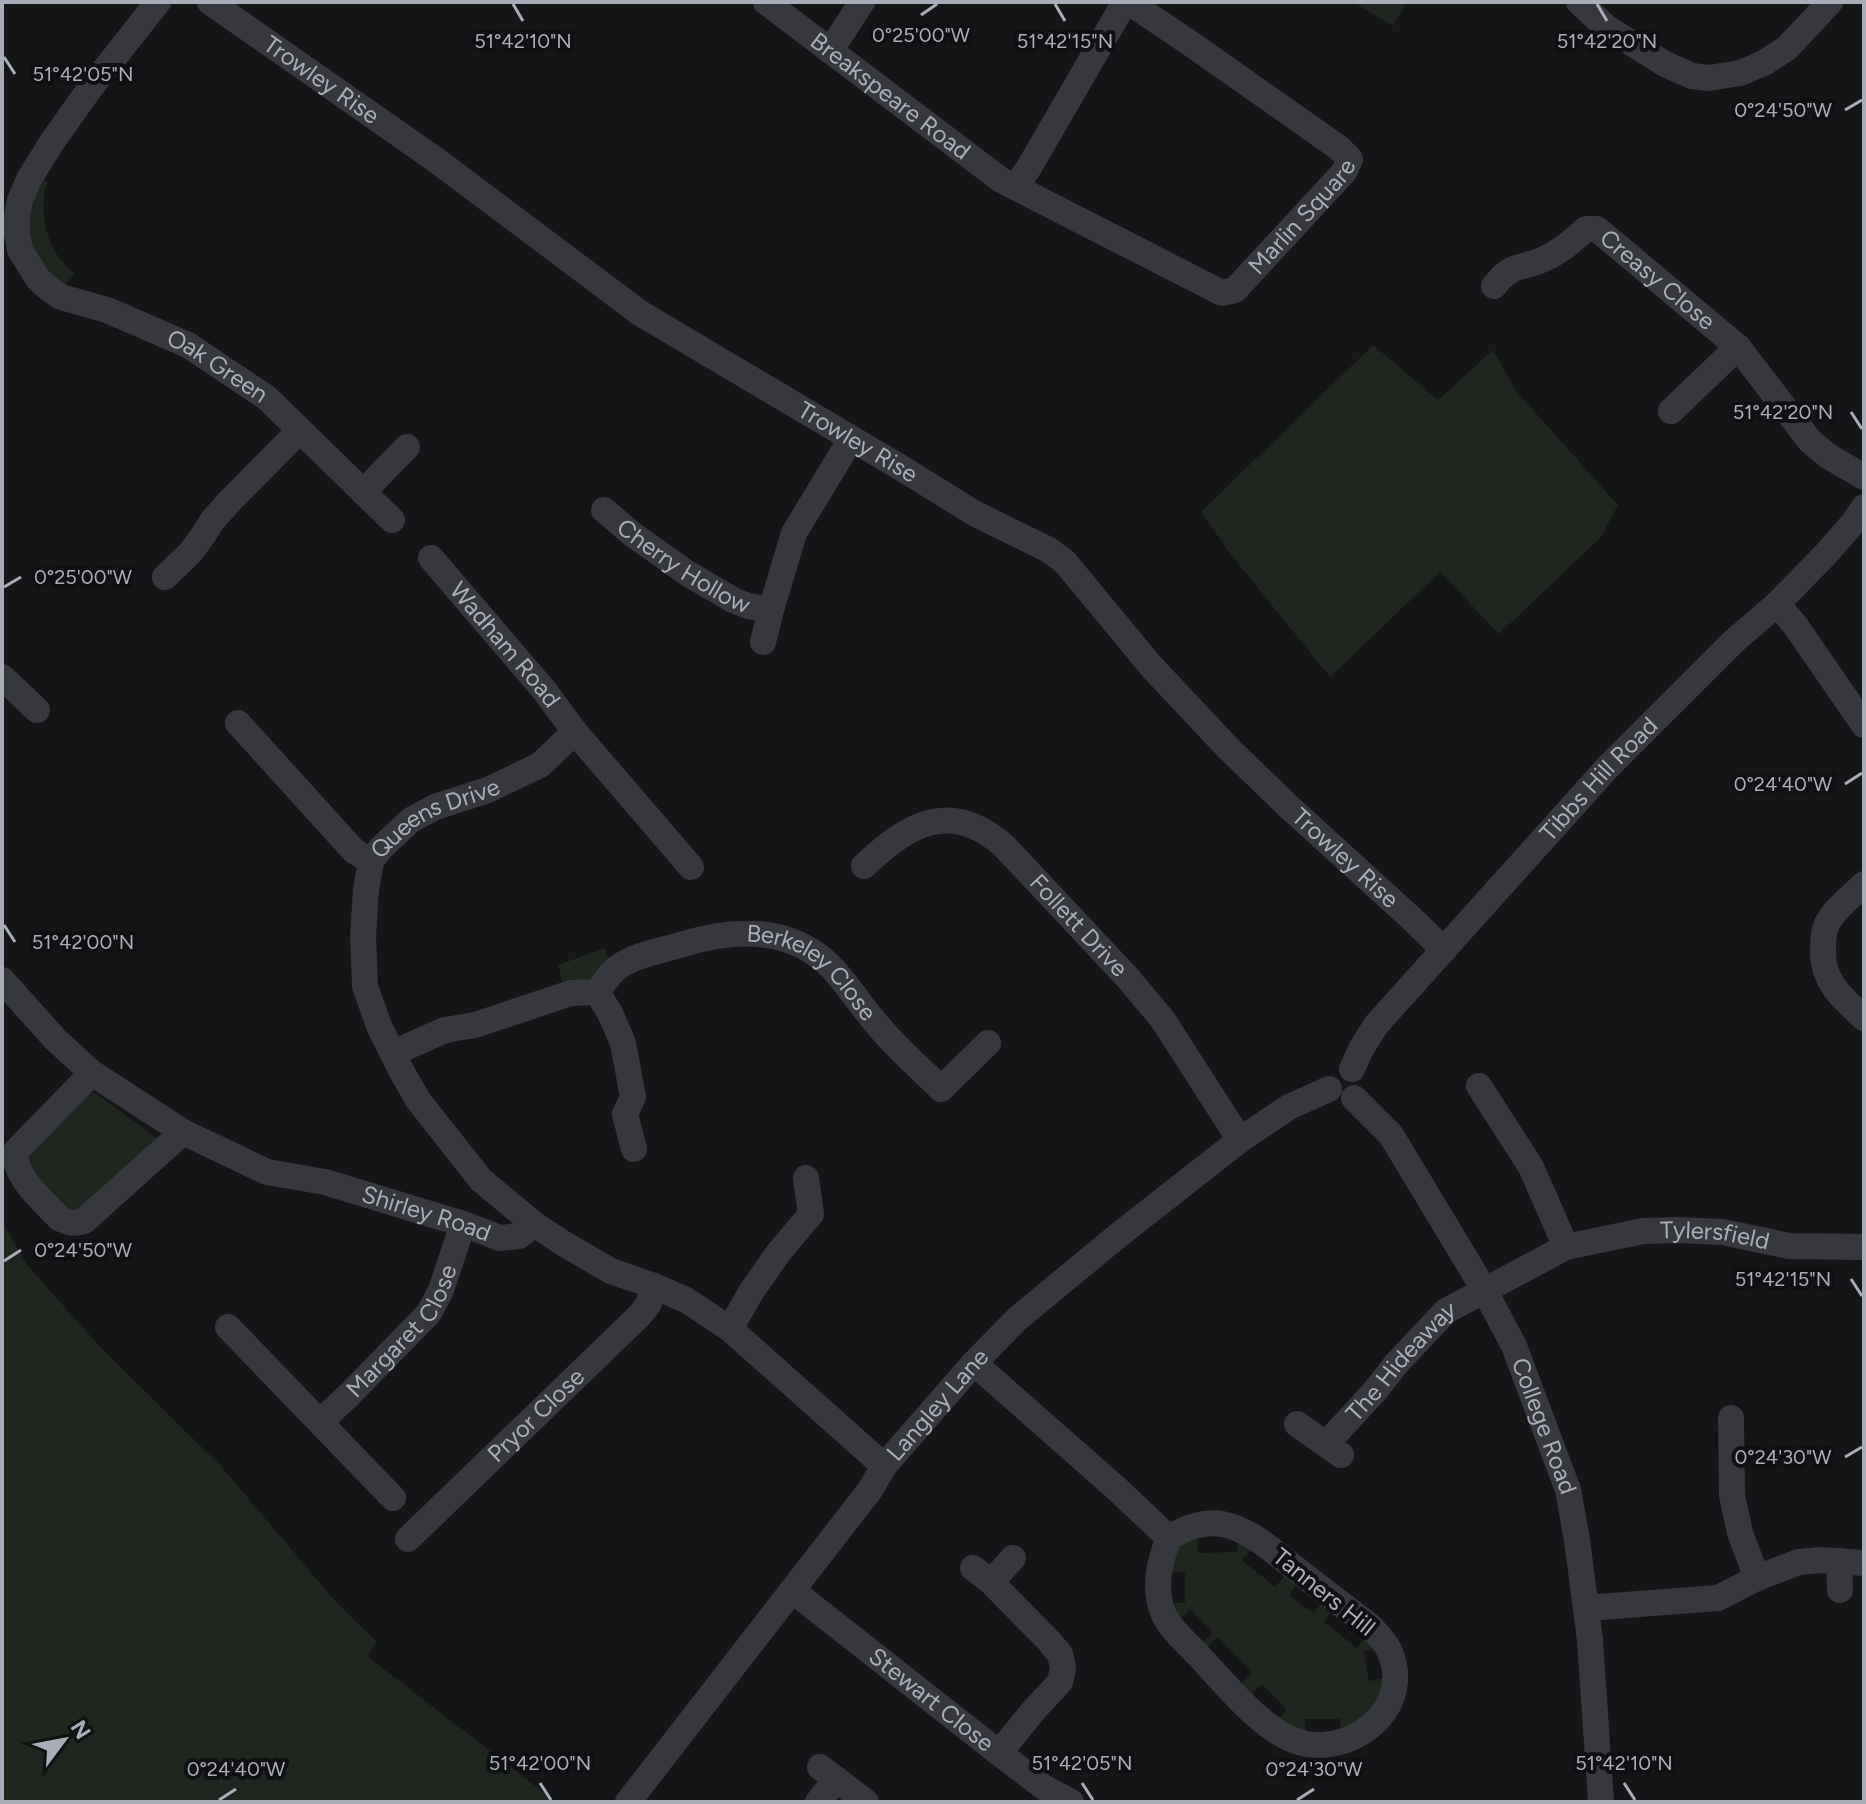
<svg xmlns="http://www.w3.org/2000/svg" width="1866" height="1804" viewBox="0 0 1866 1804" font-family="Figtree,sans-serif">
	<style>
		.green { fill: #1e261f }
		.lines { fill: none; stroke-linecap: round; stroke-linejoin: round }
		.minor { stroke: #37383d; stroke-width: 26 }
		.ticks { fill: none; stroke: #a8adb8; stroke-width: 3 }
		.labels { text-anchor: middle; stroke-width: 8; stroke-linejoin: round; paint-order: stroke }
		.street-label { font-size: 24px; fill: #a8adb8; stroke: #111113 }
		.ticks-label { font-size: 20px; text-anchor: middle; fill: #a8adb8; stroke: #111113; stroke-width: 8; stroke-linejoin: round; paint-order: stroke }
	</style>
	<rect width="100%" height="100%" fill="#161618"/>
	<!-- green -->
	<g class="green">
		<path d="M1353 2H1407L1393 26Z"/>
		<path d="M43 179 48 182C38 204 45 241 61 260 65 265 70 269 75 274L63 287 54 281 31 252 27 212Z"/>
		<path d="M1373 345 1438 400 1493 350 1516 391 1618 505 1601 537 1499 634 1440 572 1330 677 1232 556 1201 512Z"/>
		<path d="M605 948 611 968 603 978 564 987 558 965Z"/>
		<path d="M94 1092 158 1139 80 1210 65 1213 23 1158 87 1095Z"/>
		<path d="M2 1221 27 1265 103 1350 221 1466 335 1601 377 1642 367 1656 556 1802H2Z"/>
		<path d="M1197 1534 1198 1553 1237 1552 1238 1534 1254 1545 1242 1560 1275 1587 1288 1572 1300 1580 1289 1595 1313 1613 1324 1599 1334 1607 1324 1622 1357 1648 1369 1634 1379 1648 1363 1651 1369 1681 1385 1678 1383 1699 1341 1738 1340 1719H1305V1738L1275 1722 1287 1710 1262 1684 1250 1696 1239 1686 1252 1673 1218 1637 1204 1650 1200 1646 1213 1632 1190 1609 1177 1622 1167 1603H1185V1572H1168L1176 1548Z"/>
	</g>
	<g class="lines">
		<!-- minor -->
		<g class="minor">
			<path id="s1" d="M158 2 91 87 52 142 29 179 20 200 17 216V234L20 250 38 279 48 288 61 297 107 310 188 345 267 398 392 520"/>
			<path id="s2" d="M210 2 436 160 640 313 903 469 974 513 1049 550 1065 562 1151 666 1228 748 1288 806 1411 918 1444 950"/>
			<path id="s3" d="M766 2 1001 180 1222 293 1235 290 1344 172 1350 159 1339 148 1197 48 1129 2"/>
			<path d="M1579 2 1607 28 1665 64 1692 76 1709 78 1740 73 1764 63 1787 48 1830 2"/>
			<path d="M830 51 862 2"/>
			<path d="M1015 187 1028 169 1125 2"/>
			<path id="s4" d="M1494 286C1513 262 1520 270 1544 259 1561 252 1573 240 1586 229H1597L1738 347 1810 441 1828 456 1864 477"/>
			<path d="M1671 411 1738 347"/>
			<path d="M363 492 407 447"/>
			<path id="s5" d="M604 510 632 534 687 573 733 600 748 606 771 610 794 533 851 439"/>
			<path id="s6" d="M431 558 544 690 575 732 691 867"/>
			<path d="M165 577 191 552 204 534 212 521 228 503 300 430"/>
			<path d="M1777 604 1795 625 1864 725"/>
			<path d="M763 642 771 610"/>
			<path d="M2 677 37 710"/>
			<path d="M238 723 354 851 371 861"/>
			<path id="s7" d="M864 866C908 824 950 799 1003 845L1127 977 1163 1020 1240 1140"/>
			<path d="M1864 884C1851 897 1833 910 1826 926 1823 934 1823 943 1823 951 1822 981 1843 999 1864 1018"/>
			<path id="s8" d="M2 980 56 1040 92 1073 183 1132 267 1172 325 1182 463 1224 500 1238 519 1236 534 1224 566 1245 611 1271 654 1286 686 1300 730 1329 884 1466"/>
			<path d="M597 992 610 1013 623 1043 633 1097 625 1114 634 1149"/>
			<path id="s9" d="M393 1053 445 1030 475 1025 571 993 597 992C603 984 609 974 617 968 635 955 659 951 680 945 731 929 789 925 830 966 847 983 860 1005 876 1023 895 1047 919 1067 941 1089L988 1043"/>
			<path id="s10" d="M1352 1069 1361 1049 1376 1025 1607 768 1733 642 1777 604 1825 555 1854 522 1864 507"/>
			<path d="M92 1073 16 1151C12 1175 43 1201 59 1218 68 1223 74 1224 84 1221L183 1132"/>
			<path d="M1479 1086 1531 1167 1566 1247"/>
			<path id="s11" d="M1354 1098 1391 1135 1485 1291 1514 1346 1568 1490 1577 1540 1590 1640 1601 1802"/>
			<path id="s12" d="M534 1224 481 1180 418 1100 402 1072 379 1026 365 986 363 936 366 890 371 861 382 847 411 820 435 807 488 790 540 765 575 732"/>
			<path d="M228 1327 393 1498"/>
			<path d="M730 1329 751 1292 779 1252 811 1214 806 1178"/>
			<path d="M974 1363 1117 1489 1169 1538C1159 1561 1153 1591 1164 1615 1172 1631 1188 1644 1200 1657 1222 1681 1243 1706 1269 1726 1280 1734 1294 1742 1307 1744 1359 1752 1414 1704 1389 1650 1385 1641 1377 1634 1370 1626 1345 1607 1320 1588 1296 1569 1274 1552 1250 1529 1222 1524 1204 1521 1184 1528 1169 1538"/>
			<path d="M1731 1418 1732 1495 1740 1533 1757 1578"/>
			<path id="s13" d="M320 1422 349 1395 429 1313 441 1290 463 1224"/>
			<path d="M1297 1424 1341 1455"/>
			<path id="s14" d="M1326 1444 1375 1391 1396 1364 1446 1311 1566 1247 1643 1231 1677 1230 1723 1232 1789 1246 1864 1247"/>
			<path id="s15" d="M408 1539 640 1315 648 1305 654 1286"/>
			<path d="M1839 1561 1840 1590"/>
			<path d="M973 1568 991 1582 1049 1641 1060 1654 1063 1668 1060 1682 1034 1710 999 1753"/>
			<path d="M991 1582 1013 1558"/>
			<path id="s16" d="M793 1591 999 1753 1045 1788 1071 1802"/>
			<path d="M1586 1608 1718 1598 1757 1578 1799 1562 1821 1560 1864 1563"/>
			<path d="M820 1767 866 1802"/>
			<path id="s17" d="M628 1802 870 1490 884 1466 974 1363 1017 1319 1120 1234 1240 1140 1289 1107 1329 1089"/>
			<path d="M818 1802 836 1779"/>
		</g>
	</g>
	<!-- ticks -->
	<path class="ticks" d="M513 4 523 21M1055 4 1065 21M1597 4 1607 21M921 15 937 4M4 57 15 74M1845 110 1862 100M1851 412 1862 429M4 587 21 577M1845 784 1862 773M4 925 15 942M4 1261 21 1250M1851 1279 1862 1296M1845 1457 1862 1447M540 1783 551 1800M1082 1783 1093 1800M1624 1783 1635 1800M219 1800 236 1789M1297 1800 1314 1789"/>
	<g class="labels">
		<!-- street labels -->
		<g class="street-label">
			<text dy="8" stroke="none"><textPath href="#s2" startOffset="136">Trowley Rise</textPath></text>
			<text dy="8" stroke="none"><textPath href="#s3" startOffset="156">Breakspeare Road</textPath></text>
			<text dy="8" stroke="none"><textPath href="#s3" startOffset="656">Marlin Square</textPath></text>
			<text dy="8" stroke="none"><textPath href="#s4" startOffset="200">Creasy Close</textPath></text>
			<text dy="8" stroke="none"><textPath href="#s1" startOffset="528">Oak Green</textPath></text>
			<text dy="8" stroke="none"><textPath href="#s2" startOffset="784">Trowley Rise</textPath></text>
			<text dy="8" stroke="none"><textPath href="#s5" startOffset="98">Cherry Hollow</textPath></text>
			<text dy="8" stroke="none"><textPath href="#s6" startOffset="114">Wadham Road</textPath></text>
			<text dy="8" stroke="none"><textPath href="#s10" startOffset="382">Tibbs Hill Road</textPath></text>
			<text dy="8" stroke="none"><textPath href="#s12" startOffset="502">Queens Drive</textPath></text>
			<text dy="8" stroke="none"><textPath href="#s2" startOffset="1432">Trowley Rise</textPath></text>
			<text dy="8" stroke="none"><textPath href="#s7" startOffset="270">Follett Drive</textPath></text>
			<text dy="8" stroke="none"><textPath href="#s9" startOffset="460">Berkeley Close</textPath></text>
			<text dy="8" stroke="none"><textPath href="#s8" startOffset="496">Shirley Road</textPath></text>
			<text dy="8" stroke="none"><textPath href="#s14" startOffset="466">Tylersfield</textPath></text>
			<text dy="8" stroke="none"><textPath href="#s13" startOffset="124">Margaret Close</textPath></text>
			<text dy="8" stroke="none"><textPath href="#s14" startOffset="112">The Hideaway</textPath></text>
			<text dy="8" stroke="none"><textPath href="#s17" startOffset="504">Langley Lane</textPath></text>
			<text dy="8" stroke="none"><textPath href="#s15" startOffset="178">Pryor Close</textPath></text>
			<text dy="8" stroke="none"><textPath href="#s11" startOffset="382">College Road</textPath></text>
			<text transform="translate(1324 1592) rotate(39)" y="8">Tanners Hill</text>
			<text dy="8" stroke="none"><textPath href="#s16" startOffset="176">Stewart Close</textPath></text>
		</g>
	</g>
	<g class="ticks-label">
		<text x="921" y="42">0°25'00"W</text>
		<text x="523" y="48">51°42'10"N</text>
		<text x="1065" y="48">51°42'15"N</text>
		<text x="1607" y="48">51°42'20"N</text>
		<text x="83" y="81">51°42'05"N</text>
		<text x="1783" y="117">0°24'50"W</text>
		<text x="1783" y="419">51°42'20"N</text>
		<text x="83" y="584">0°25'00"W</text>
		<text x="1783" y="791">0°24'40"W</text>
		<text x="83" y="949">51°42'00"N</text>
		<text x="83" y="1257">0°24'50"W</text>
		<text x="1783" y="1286">51°42'15"N</text>
		<text x="1783" y="1464">0°24'30"W</text>
		<text x="540" y="1770">51°42'00"N</text>
		<text x="1082" y="1770">51°42'05"N</text>
		<text x="1624" y="1770">51°42'10"N</text>
		<text x="236" y="1776">0°24'40"W</text>
		<text x="1314" y="1776">0°24'30"W</text>
	</g>
	<!-- border -->
	<rect width="1866" height="1804" fill="none" stroke="#a8adb8" stroke-width="8"/>
	<!-- north arrow -->
	<g transform="translate(64 1740) rotate(58)" stroke="#111113" stroke-width="6" paint-order="stroke">
	<path d="M0-6L14 30L0 20L-14 30Z" fill="#a8adb8"/>
	<text y="-12" font-size="22" font-weight="bold" text-anchor="middle" fill="#a8adb8">N</text>
	</g>
</svg>
